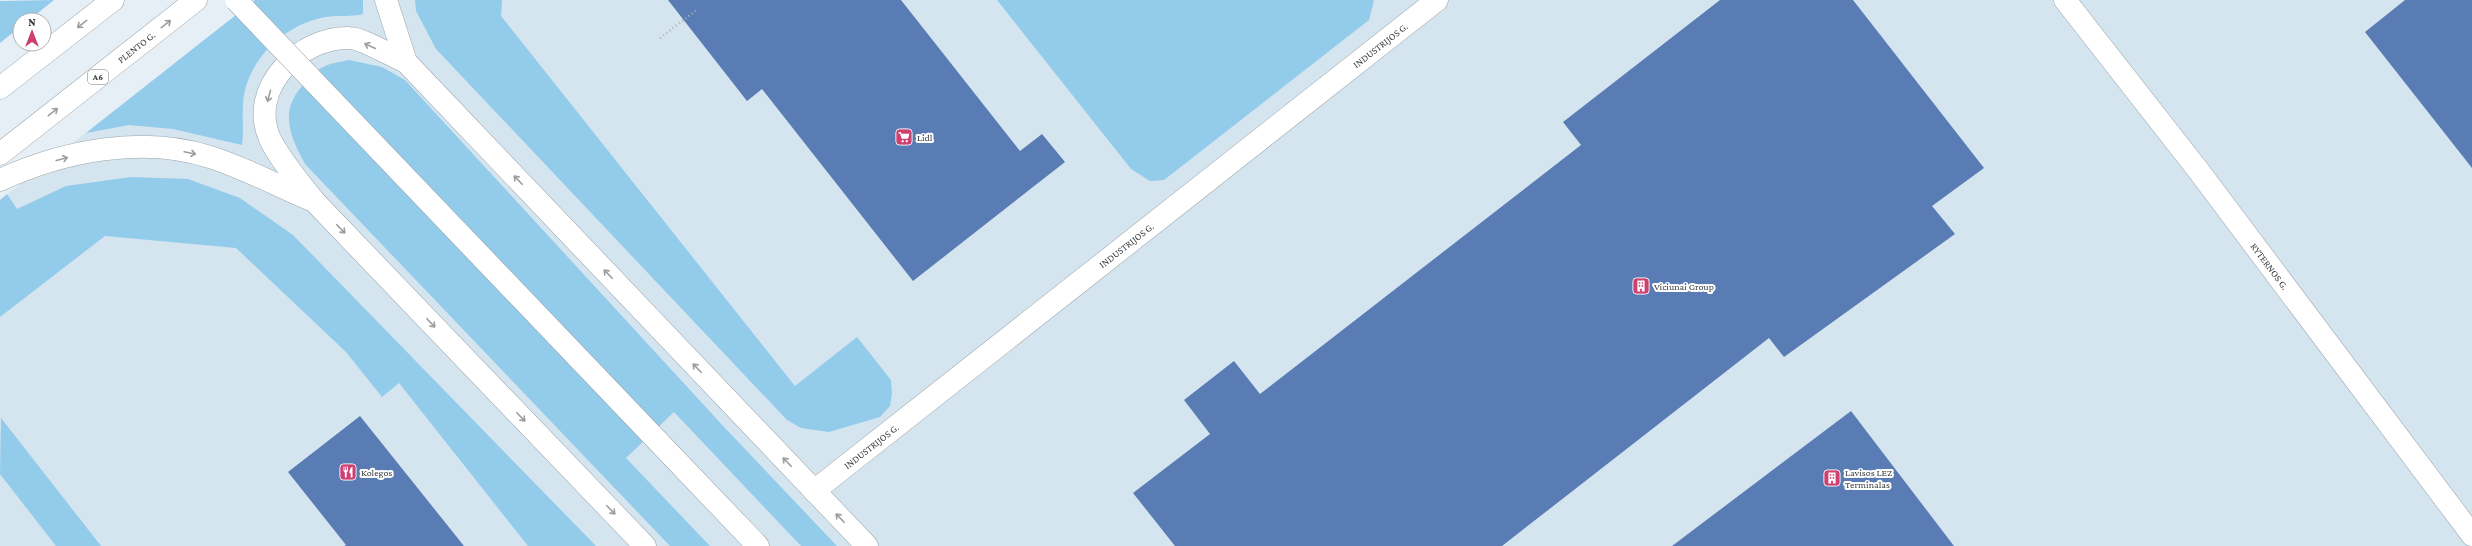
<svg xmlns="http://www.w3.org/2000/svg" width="2472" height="546" viewBox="0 0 2472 546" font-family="'Crimson Pro',serif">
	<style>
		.built { fill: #d4e5f0 }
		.green { fill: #93cbeb }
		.building { fill: #5a7cb4 }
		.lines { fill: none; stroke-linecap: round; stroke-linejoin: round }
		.minor-casing { stroke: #9ba4aa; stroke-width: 23 }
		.major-casing { stroke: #9ba4aa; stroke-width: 23 }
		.highway-casing { stroke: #9ba4aa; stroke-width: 23 }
		.path { stroke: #aab2b7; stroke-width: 2.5; stroke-dasharray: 1 3; stroke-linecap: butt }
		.minor { stroke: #fff; stroke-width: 22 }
		.major { stroke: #fff; stroke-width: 22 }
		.highway { stroke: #fff; stroke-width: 22 }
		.major-bridge-casing { stroke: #9ba4aa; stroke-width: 23; stroke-linecap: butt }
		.major-bridge { stroke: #fff; stroke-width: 22 }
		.oneway { stroke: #9c9e9f }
		.labels { text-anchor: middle; stroke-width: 4; stroke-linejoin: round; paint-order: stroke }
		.shield { fill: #fff; stroke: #747779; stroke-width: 1 }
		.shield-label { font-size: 9px; font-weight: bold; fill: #393d3f }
		.street-label { font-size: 10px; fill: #393d3f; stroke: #fff }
		.poi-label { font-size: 10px; fill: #393d3f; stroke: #fff; text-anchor: start }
	</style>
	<rect width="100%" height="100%" fill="#e5eff5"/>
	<!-- built -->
	<path class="built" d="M255 0H2472V546H0V200Z"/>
	<!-- green -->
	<g class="green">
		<path d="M54 0 29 20H20V27L0 43V1Z"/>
		<path d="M255 0H363V14C351 17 338 15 326 17 284 24 245 61 243 105 242 119 244 132 242 145L173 129 129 125 86 133Z"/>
		<path d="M415 0H502L501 16 795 386 857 337 891 380 892 394 890 406 880 417 829 432 801 428 787 420 436 49 416 11Z"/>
		<path d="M997 0H1373L1374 1 1369 20 1164 180 1150 181 1131 169Z"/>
		<path d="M349 60 382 67 405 80 725 428 837 546H801L674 412 626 458 710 546H670L305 164C288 133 278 107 309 79 313 76 318 69 323 67 330 63 341 62 349 60Z"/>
		<path d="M131 177 188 179 240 198 293 235 596 546H528L399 383 382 397 346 352 236 248 105 236 0 317V200L7 194 17 209 66 186Z"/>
		<path d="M1 418 101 546H56L0 474Z"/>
	</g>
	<!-- building -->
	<g class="building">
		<path d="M668 0H901L1020 151 1042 134 1065 162 913 281 762 89 747 101Z"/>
		<path d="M1720 0H1853L1984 168 1932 206 1955 234 1784 357 1769 338 1502 546H1175L1133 493 1210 434 1184 400 1234 361 1260 394 1581 145 1563 122Z"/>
		<path d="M2405 0H2472V168L2365 32Z"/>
		<path d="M1851 411 1954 546H1672Z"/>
		<path d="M360 416 464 546H344L346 545 288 472Z"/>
	</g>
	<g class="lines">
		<!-- minor casing -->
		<g class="minor-casing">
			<g id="minor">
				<path d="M2065 0 2198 170 2472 535"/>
				<path d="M314 201C299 182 281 161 270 139 247 88 301 36 350 38 361 38 394 57 406 62"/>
				<path d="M814 491 1437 0"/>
			</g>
		</g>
		<!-- major casing -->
		<g class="major-casing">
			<g id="major">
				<path d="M406 62 867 546"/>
				<path d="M314 201 645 546"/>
				<path d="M651 434 758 546"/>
			</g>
		</g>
		<!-- highway casing -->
		<g class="highway-casing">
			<g id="highway">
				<path d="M386 0 406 62"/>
				<path d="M0 88 113 0"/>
				<path d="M0 154 196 0"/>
				<path d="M0 180C63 151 143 135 210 157 245 168 280 187 314 201"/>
			</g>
		</g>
		<!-- path -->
		<path class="path" d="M660 38 698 9"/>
		<!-- minor -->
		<use href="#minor" class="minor"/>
		<!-- major -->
		<use href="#major" class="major"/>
		<!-- highway -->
		<use href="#highway" class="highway"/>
		<!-- major-bridge casing -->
		<g class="major-bridge-casing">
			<path id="major-bridge" d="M236 0 651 434"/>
		</g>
		<!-- major-bridge -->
		<use href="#major-bridge" class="major-bridge"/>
	</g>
	<!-- one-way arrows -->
	<defs><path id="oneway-shaft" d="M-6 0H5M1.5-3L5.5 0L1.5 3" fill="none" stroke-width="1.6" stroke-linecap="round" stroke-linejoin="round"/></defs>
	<g class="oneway">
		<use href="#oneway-shaft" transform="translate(82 24) rotate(142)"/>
		<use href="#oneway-shaft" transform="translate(166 24) rotate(-38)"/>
		<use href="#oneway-shaft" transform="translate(370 46) rotate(-156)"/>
		<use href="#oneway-shaft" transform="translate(269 96) rotate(105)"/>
		<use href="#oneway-shaft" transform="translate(53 112) rotate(-38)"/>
		<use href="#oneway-shaft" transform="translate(190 153) rotate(12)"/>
		<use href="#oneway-shaft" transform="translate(62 159) rotate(-15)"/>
		<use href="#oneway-shaft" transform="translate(518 180) rotate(-134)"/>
		<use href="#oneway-shaft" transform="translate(341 229) rotate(46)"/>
		<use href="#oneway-shaft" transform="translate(608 274) rotate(-134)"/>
		<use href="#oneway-shaft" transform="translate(431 323) rotate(46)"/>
		<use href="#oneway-shaft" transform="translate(697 368) rotate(-134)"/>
		<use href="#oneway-shaft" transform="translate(521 417) rotate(46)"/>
		<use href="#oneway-shaft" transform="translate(787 462) rotate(-134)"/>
		<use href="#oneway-shaft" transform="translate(611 510) rotate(46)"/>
		<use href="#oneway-shaft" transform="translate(840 518) rotate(-134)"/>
	</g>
	<!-- icons -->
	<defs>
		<g id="supermarket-square" transform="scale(0.9)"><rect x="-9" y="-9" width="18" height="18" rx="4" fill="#cd4070" stroke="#fff"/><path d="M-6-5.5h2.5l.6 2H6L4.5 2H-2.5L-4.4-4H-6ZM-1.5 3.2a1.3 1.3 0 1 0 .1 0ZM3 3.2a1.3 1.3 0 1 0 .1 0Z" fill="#fff"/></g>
		<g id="building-square" transform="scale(0.9)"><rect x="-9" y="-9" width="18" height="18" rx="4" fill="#cd4070" stroke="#fff"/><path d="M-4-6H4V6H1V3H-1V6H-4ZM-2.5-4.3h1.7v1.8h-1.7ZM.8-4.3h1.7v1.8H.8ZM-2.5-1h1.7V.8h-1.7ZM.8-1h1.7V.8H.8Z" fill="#fff"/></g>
		<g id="restaurant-square" transform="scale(0.9)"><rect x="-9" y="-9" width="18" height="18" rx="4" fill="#cd4070" stroke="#fff"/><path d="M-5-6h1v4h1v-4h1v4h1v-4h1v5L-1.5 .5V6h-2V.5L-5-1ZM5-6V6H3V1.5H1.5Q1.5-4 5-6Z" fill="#fff"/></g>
	</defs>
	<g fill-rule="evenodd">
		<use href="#supermarket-square" x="904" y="137"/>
		<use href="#building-square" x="1641" y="286"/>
		<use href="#restaurant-square" x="348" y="472"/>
		<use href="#building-square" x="1832" y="478"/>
	</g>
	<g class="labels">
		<!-- shield labels -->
		<rect class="shield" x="88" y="70" width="20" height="14" rx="3"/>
		<g class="shield-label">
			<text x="98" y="80">A6</text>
		</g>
		<!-- street labels -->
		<g class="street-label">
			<text transform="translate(1380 45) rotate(-38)" y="4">INDUSTRIJOS G.</text>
			<text transform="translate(136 47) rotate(-38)" y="4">PLENTO G.</text>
			<text transform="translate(1126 245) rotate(-38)" y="4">INDUSTRIJOS G.</text>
			<text transform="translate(2270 266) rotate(53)" y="4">RYTERNOS G.</text>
			<text transform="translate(871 446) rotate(-38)" y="4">INDUSTRIJOS G.</text>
		</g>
		<!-- poi labels -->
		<g class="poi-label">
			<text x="917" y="141">Lidl</text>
			<text x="1654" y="290">Viciunai Group</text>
			<text x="361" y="476">Kolegos</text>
			<text x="1845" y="476">Lavisos LEZ<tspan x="1845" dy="12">Terminalas</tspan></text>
		</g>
	</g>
	<!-- north arrow -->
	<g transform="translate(32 32)"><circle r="19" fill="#ffffff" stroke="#b0b1b2"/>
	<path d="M0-3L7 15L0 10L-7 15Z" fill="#cd4070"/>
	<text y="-6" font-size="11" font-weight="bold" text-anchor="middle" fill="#393d3f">N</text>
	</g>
</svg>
